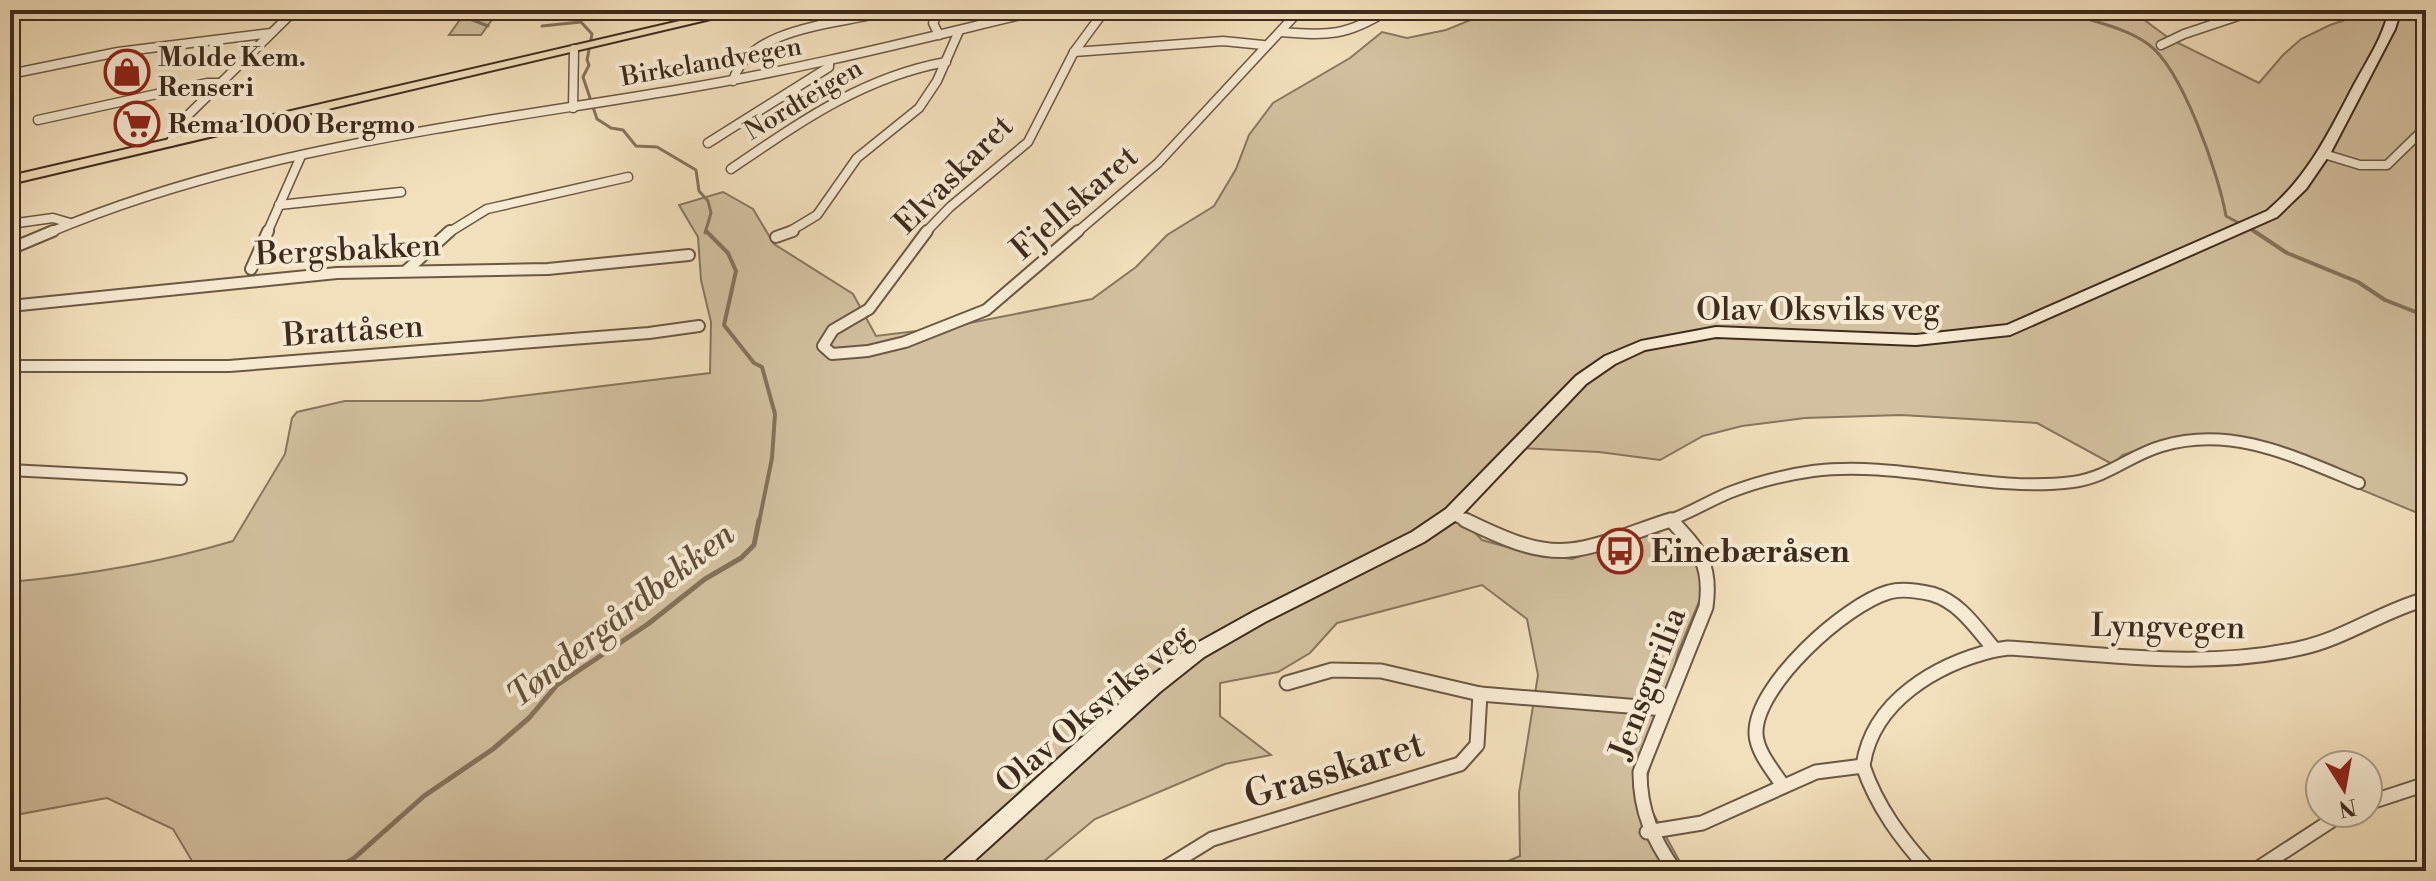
<svg xmlns="http://www.w3.org/2000/svg" width="2436" height="881" viewBox="0 0 2436 881" font-family="'Libre Bodoni',serif">
	<style>
		.green { fill: #d3c0a0; stroke: #88765e; stroke-width: 2 }
		.lines { fill: none; stroke-linecap: round; stroke-linejoin: round }
		.stream-far2 { stroke: #85725b; stroke-width: 3 }
		.stream-far1 { stroke: #85725b; stroke-width: 4 }
		.stream { stroke: #85725b; stroke-width: 5 }
		.street-far2-casing { stroke: #6b5844; stroke-width: 11 }
		.street-far1-casing { stroke: #6b5844; stroke-width: 14 }
		.street-casing { stroke: #6b5844; stroke-width: 17 }
		.secondary-casing { stroke: #3e2b1d; stroke-width: 4 }
		.primary-casing { stroke: #3e2b1d; stroke-width: 4 }
		.street-far2 { stroke: #f7ead3; stroke-width: 8 }
		.street-far1 { stroke: #f7ead3; stroke-width: 10 }
		.street { stroke: #f7ead3; stroke-width: 13 }
		.secondary { fill: #f7ead3; fill-rule: evenodd }
		.primary { fill: #f2dfbb; fill-rule: evenodd }
		.labels { text-anchor: middle; stroke-width: 8; stroke-linejoin: round; paint-order: stroke }
		.far-poi-label { font-size: 26px; font-weight: bold; fill: #3e2b1d; stroke: #f7ead3; text-anchor: start }
		.far-street-label { font-size: 26px; fill: #3e2b1d; stroke: #f7ead3 }
		.street-label { font-size: 32px; fill: #3e2b1d; stroke: #f7ead3 }
		.poi-label { font-size: 32px; font-weight: bold; fill: #3e2b1d; stroke: #f7ead3; text-anchor: start }
		.water-label { font-size: 34px; font-style: italic; fill: #624f3c; stroke: #f7ead3 }
		.near-street-label { font-size: 38px; fill: #3e2b1d; stroke: #f7ead3 }
	</style>
	<rect width="100%" height="100%" fill="#f2dfbb"/>
	<filter id="stains"><feTurbulence type="fractalNoise" baseFrequency=".0025" numOctaves="4"/><feColorMatrix values="0 0 0 0 .2 0 0 0 0 .09 0 0 0 0 .02 0 0 0 .5 -.17"/></filter>
	<radialGradient id="worn" r=".72"><stop offset=".6" stop-color="#630" stop-opacity="0"/><stop offset="1" stop-color="#630" stop-opacity=".3"/></radialGradient>
	<!-- green -->
	<g class="green">
		<path d="M467 10H499L481 35H449Z"/>
		<path d="M1495 10H2131L2170 39 2259 83 2283 55 2301 39 2330 25 2375 10H2426V523L2420 514 2242 440 2146 447 2123 455 2112 464 2037 423 1901 415 1805 418 1742 426 1703 436 1660 460 1599 452 1520 448 1456 513 1482 540 1525 552 1572 559 1648 532 1676 538 1690 550 1702 579 1701 597 1678 652 1643 795 1685 871H1485L1520 856 1519 793 1538 675 1527 619 1482 585 1337 623 1310 653 1278 672 1220 683V716L1271 755 1225 764 1095 819 1032 871H198L173 829 107 798 10 816V582C86 575 160 563 233 541L285 454 292 418 297 412 345 401H480L710 373 711 322 701 280 698 237 679 205 723 192 753 209 774 244 853 294 876 336 949 327 1092 299 1136 267 1167 235 1214 206 1236 169 1249 135 1273 103 1350 58 1382 32 1407 38 1446 30Z"/>
	</g>
	<g class="lines">
		<!-- stream-far2 -->
		<g class="stream-far2">
			<path d="M473 10 470 19 488 26"/>
			<path d="M2063 10C2091 22 2123 26 2148 44 2182 68 2219 175 2226 216L2257 233"/>
			<path d="M542 26 581 22 592 34 587 60 589 65 583 77 597 119 611 128 623 130 636 146 657 147 696 170 699 191 708 201 711 213 705 233"/>
		</g>
		<!-- stream-far1 -->
		<g class="stream-far1">
			<path d="M706 231 728 253 736 271 724 325 754 363 762 367 775 414 772 458 759 522"/>
			<path d="M2254 231 2287 253 2358 282 2385 300 2426 316"/>
		</g>
		<!-- stream -->
		<path class="stream" d="M331 871 353 859 424 796 493 749 529 718 557 685 648 624 705 579 741 558 754 545 759 520"/>
		<!-- street-far2 casing -->
		<g class="street-far2-casing">
			<g id="street-far2">
				<path d="M1281 32C1328 36 1347 36 1388 10"/>
				<path d="M939 35 933 23 940 10"/>
				<path d="M2161 45 2184 34 2256 10"/>
				<path d="M1074 52 1223 41 1263 45"/>
				<path d="M10 74 118 52 271 33"/>
				<path d="M733 81C748 30 827 25 871 15"/>
				<path d="M573 108 574 49"/>
				<path d="M38 120 207 83H219"/>
				<path d="M171 142 176 127 295 10"/>
				<path d="M708 143 829 67V62"/>
				<path d="M2324 154 2360 165H2387L2426 127"/>
				<path d="M731 169C800 122 863 77 946 62"/>
				<path d="M279 205 401 192"/>
				<path d="M10 224 53 218 70 223"/>
				<path d="M48 233C249 148 469 125 682 89 803 69 923 38 1042 10"/>
				<path d="M267 233 301 156"/>
				<path d="M448 233 487 209 628 177"/>
				<path d="M787 233 817 215 857 158 919 108 937 81 959 31"/>
				<path d="M925 233 950 207 1028 142 1074 52 1105 10"/>
				<path d="M1076 233 1158 163 1300 10"/>
			</g>
		</g>
		<!-- street-far1 casing -->
		<g class="street-far1-casing">
			<g id="street-far1">
				<path d="M927 231 869 309 833 330 823 346 832 354 868 351 905 342 986 310 1078 231"/>
				<path d="M776 237 793 231"/>
				<path d="M10 249 53 231"/>
				<path d="M251 269 268 231"/>
				<path d="M407 270 450 231"/>
				<path d="M10 306 337 273 548 269 689 255"/>
				<path d="M10 366H229L649 333 699 326"/>
				<path d="M10 470 181 479"/>
				<path d="M1452 514 1469 522"/>
				<path d="M1664 522C1688 515 1708 501 1731 492 1757 482 1785 475 1813 471 1899 460 1986 493 2073 482 2109 477 2130 455 2162 446 2232 425 2295 457 2359 483"/>
			</g>
		</g>
		<!-- street casing -->
		<g class="street-casing">
			<g id="street">
				<path d="M1465 520C1496 535 1534 554 1570 550 1601 547 1640 529 1671 520"/>
				<path d="M1671 520C1699 550 1712 564 1706 607L1640 772C1640 812 1653 839 1675 871"/>
				<path d="M1995 650 2008 648C2105 654 2205 670 2301 648 2346 638 2382 611 2426 599"/>
				<path d="M1287 683 1332 670 1381 671 1480 694 1665 709"/>
				<path d="M1781 783C1772 769 1757 752 1756 734 1754 686 1846 604 1889 592 1902 588 1919 591 1932 594 1960 602 1977 629 1995 650 1937 664 1872 701 1863 766"/>
				<path d="M2368 803 2426 784"/>
				<path d="M1647 832 1702 823 1816 772 1863 766C1877 807 1901 839 1930 871"/>
				<path d="M1160 871 1212 839 1460 764 1477 745 1480 694"/>
				<path d="M2254 871 2343 813"/>
			</g>
		</g>
		<!-- secondary casing -->
		<g class="secondary-casing">
			<path id="secondary" d="M2389 10H2401L2395 29 2330 154 2306 189 2277 217 2010 335 1916 345 1716 337 1645 350 1615 364 1586 384 1458 519 1424 542 1265 622 1204 657 1160 692 963 871H938L941 864 1146 680 1190 647 1253 612 1412 532 1446 509 1576 376 1605 356 1641 341 1716 327 1916 335 2007 325 2267 211C2309 176 2330 130 2355 83 2368 59 2383 37 2389 10Z"/>
		</g>
		<!-- primary casing -->
		<g class="primary-casing">
			<path id="primary" d="M727 10H749L10 184V176Z"/>
		</g>
		<!-- street-far2 -->
		<use href="#street-far2" class="street-far2"/>
		<!-- street-far1 -->
		<use href="#street-far1" class="street-far1"/>
		<!-- street -->
		<use href="#street" class="street"/>
		<!-- secondary -->
		<use href="#secondary" class="secondary"/>
		<!-- primary -->
		<use href="#primary" class="primary"/>
	</g>
	<!-- icons -->
	<defs>
		<g id="shop-ring" transform="scale(2.3)"><circle r="9.5" fill="#f7ead3" stroke="#8f2418" stroke-width="1.5"/><path d="M-5-2.5h2.3a2.7 3.5 0 0 1 5.4 0H5L5.5 6h-11ZM-1.5-2.5h3a1.5 2.3 0 0 0-3 0Z" fill="#8f2418"/></g>
		<g id="supermarket-ring" transform="scale(2.3)"><circle r="9.5" fill="#f7ead3" stroke="#8f2418" stroke-width="1.5"/><path d="M-6-5.5h2.5l.6 2H6L4.5 2H-2.5L-4.4-4H-6ZM-1.5 3.2a1.3 1.3 0 1 0 .1 0ZM3 3.2a1.3 1.3 0 1 0 .1 0Z" fill="#8f2418"/></g>
		<g id="bus-ring" transform="scale(2.3)"><circle r="9.5" fill="#f7ead3" stroke="#8f2418" stroke-width="1.5"/><path d="M-5-6H5V4H4V6H2V4H-2V6H-4V4H-5ZM-3.5-4V0h7V-4ZM-3.5 1.2v1.5H-2V1.2ZM2 1.2v1.5H3.5V1.2Z" fill="#8f2418"/></g>
	</defs>
	<g fill-rule="evenodd">
		<use href="#shop-ring" x="127" y="72"/>
		<use href="#supermarket-ring" x="137" y="124"/>
		<use href="#bus-ring" x="1620" y="551"/>
	</g>
	<g class="labels">
		<!-- far-poi labels -->
		<g class="far-poi-label">
			<text x="158" y="66">Molde Kem.<tspan x="158" dy="30">Renseri</tspan></text>
			<text x="168" y="133">Rema 1000 Bergmo</text>
		</g>
		<!-- far-street labels -->
		<g class="far-street-label">
			<text transform="translate(711 61) rotate(-10)" y="9">Birkelandvegen</text>
			<text transform="translate(803 99) rotate(-31)" y="9">Nordteigen</text>
		</g>
		<!-- street labels -->
		<g class="street-label">
			<text transform="translate(953 174) rotate(-45)" y="11">Elvaskaret</text>
			<text transform="translate(1074 202) rotate(-41)" y="11">Fjellskaret</text>
			<text transform="translate(348 249) rotate(-3)" y="11">Bergsbakken</text>
			<text x="1818" y="320">Olav Oksviks veg</text>
			<text transform="translate(353 330) rotate(-4)" y="11">Brattåsen</text>
			<text transform="translate(2168 626) rotate(1)" y="11">Lyngvegen</text>
			<text transform="translate(1647 683) rotate(-69)" y="11">Jensgurilia</text>
			<text transform="translate(1093 708) rotate(-40)" y="11">Olav Oksviks veg</text>
		</g>
		<!-- poi labels -->
		<g class="poi-label">
			<text x="1651" y="562">Einebæråsen</text>
		</g>
		<!-- water labels -->
		<g class="water-label">
			<text transform="translate(620 614) rotate(-38)" y="12">Tøndergårdbekken</text>
		</g>
		<!-- near-street labels -->
		<g class="near-street-label">
			<text transform="translate(1334 769) rotate(-17)" y="13">Grasskaret</text>
		</g>
	</g>
	<!-- margin -->
	<rect width="2436" height="881" fill="none" stroke="#f2dfbb" stroke-width="40"/>
	<rect x="12" y="12" width="2412" height="857" fill="none" stroke="#3e2b1d" stroke-width="4"/>
	<rect x="20" y="20" width="2396" height="841" fill="none" stroke="#3e2b1d" stroke-width="2"/>
	<!-- north arrow -->
	<g transform="translate(2344 789) rotate(169)"><circle r="38" fill="#f7ead3" stroke="#ad9e8a" stroke-width="2"/>
	<path d="M0-6L14 30L0 20L-14 30Z" fill="#8f2418"/>
	<text y="-12" font-size="22" font-weight="bold" text-anchor="middle" fill="#3e2b1d">N</text>
	</g>
	<rect width="100%" height="100%" filter="url(#stains)"/>
	<rect width="100%" height="100%" fill="url(#worn)"/>
</svg>
